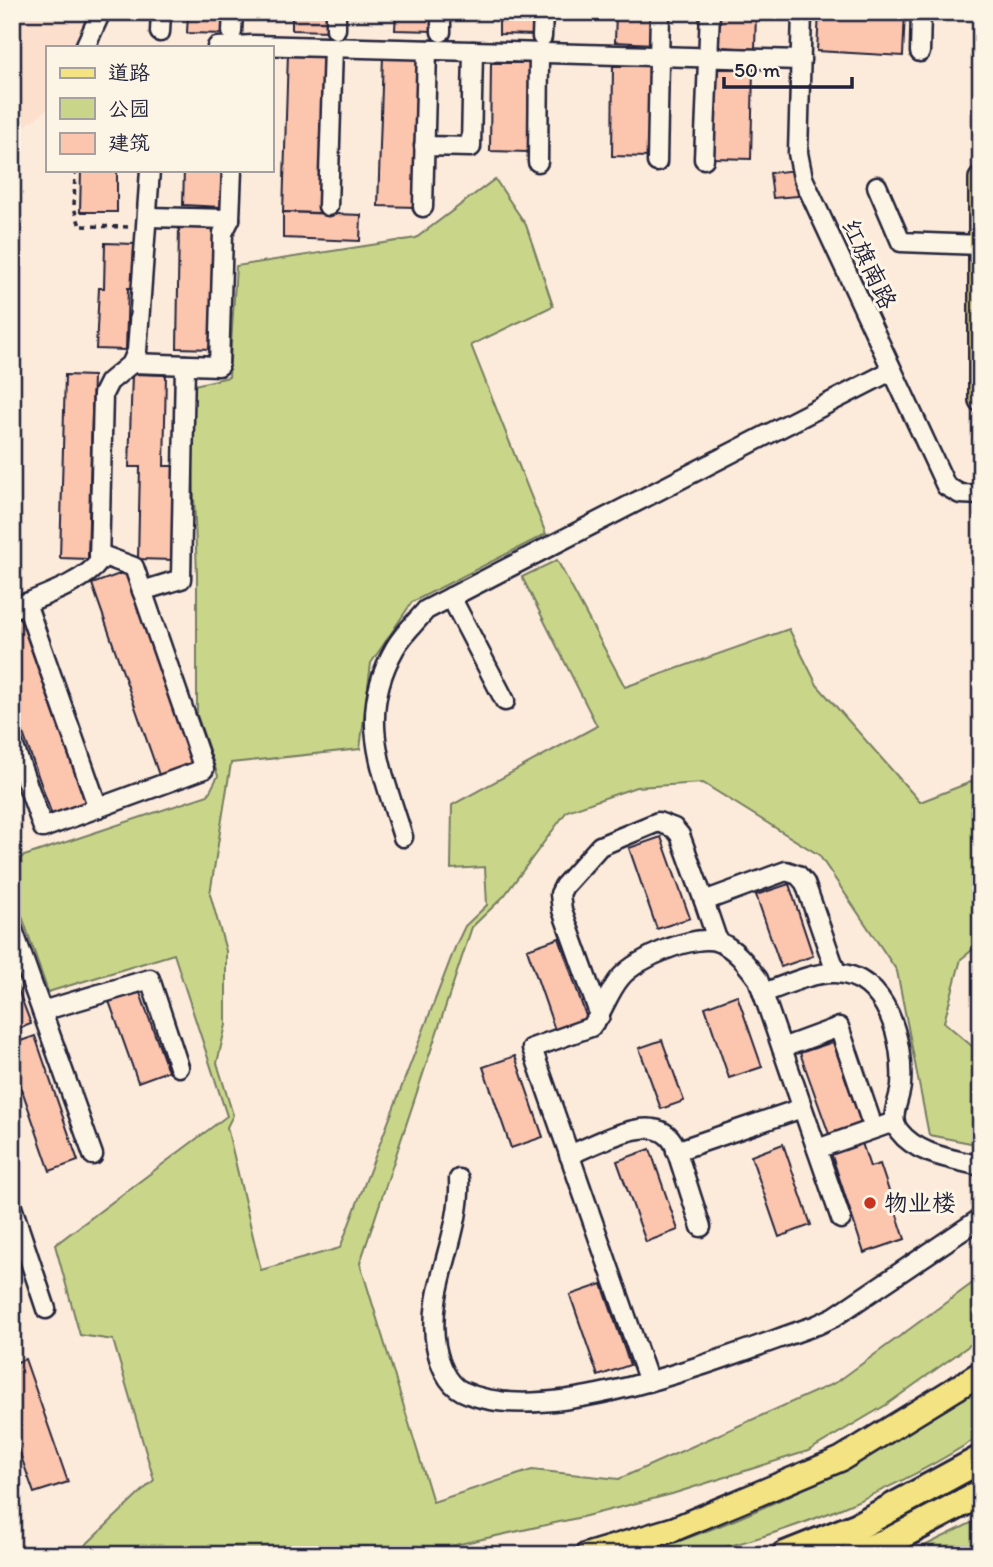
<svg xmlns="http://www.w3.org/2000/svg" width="993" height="1567" viewBox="0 0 993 1567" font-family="Itim,'LXGW WenKai TC',sans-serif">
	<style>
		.built { fill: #fce0cd }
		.green { fill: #c9d68a; stroke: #767c62; stroke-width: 2 }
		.building { fill: #fbc5ae; stroke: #22223b; stroke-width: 2 }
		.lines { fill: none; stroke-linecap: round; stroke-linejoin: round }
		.minor-casing { stroke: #22223b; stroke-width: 23 }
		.major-casing { stroke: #22223b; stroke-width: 28 }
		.highway-casing { stroke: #22223b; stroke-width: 32 }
		.path { stroke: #22223b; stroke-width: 3.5; stroke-dasharray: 5 5; stroke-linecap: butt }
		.minor { stroke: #fcf5e5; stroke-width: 18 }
		.major { stroke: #f4e382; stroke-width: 23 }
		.highway { stroke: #f4e382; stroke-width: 26 }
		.poi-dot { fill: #c8321e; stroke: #fcf5e5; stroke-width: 2.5 }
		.labels { text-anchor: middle; stroke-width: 6; stroke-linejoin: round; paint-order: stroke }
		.street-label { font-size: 24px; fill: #22223b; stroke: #fcf5e5 }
		.poi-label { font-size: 24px; fill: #22223b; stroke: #fcf5e5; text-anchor: start }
	</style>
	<rect width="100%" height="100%" fill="#fcebda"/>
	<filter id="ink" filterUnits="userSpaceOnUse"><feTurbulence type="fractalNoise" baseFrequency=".0143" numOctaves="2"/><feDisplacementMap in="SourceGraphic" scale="14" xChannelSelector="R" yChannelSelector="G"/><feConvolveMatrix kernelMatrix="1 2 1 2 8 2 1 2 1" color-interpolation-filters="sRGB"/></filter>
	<g filter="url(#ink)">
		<!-- built -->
		<path class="built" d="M12 12H88L74 47H47V110L12 135Z"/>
		<!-- green -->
		<g class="green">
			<path d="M495 179 526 225 553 306 471 345 546 534 412 602 371 663 360 749 231 763 210 894 226 951V1025L217 1063 233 1115 227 1127 261 1270 340 1248 456 945 465 926 487 905 485 867 451 869 452 805 597 726 522 577 557 560 625 687 789 629 817 685 920 802 981 778V943L961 959 944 1022 981 1054V1145L929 1135 897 971 819 855 703 783 636 787 567 811 504 896 472 927 360 1263 433 1502 532 1470 619 1479 837 1382 981 1277V1337L886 1405 808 1451 672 1494 582 1517 410 1555H75L154 1480 113 1340 80 1335 55 1245 227 1116 174 954 48 992 12 887V860L208 795 218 776 197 715V575L190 386 229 377 236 266 416 238Z"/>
			<path d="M981 1387V1435C899 1489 791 1534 695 1554 677 1558 655 1555 636 1555 760 1518 873 1457 981 1387Z"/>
			<path d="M981 1518V1550L972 1555H906Z"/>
		</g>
		<!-- building -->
		<g class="building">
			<path d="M188 12H228L227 34 187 33Z"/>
			<path d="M292 12H331L330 31 292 30Z"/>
			<path d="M396 12H435L434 31 395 30Z"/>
			<path d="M499 12H537L536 35 499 34Z"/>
			<path d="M616 12H654L653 44 615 42Z"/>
			<path d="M718 12H756L755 49 717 47Z"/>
			<path d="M819 12H905L903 56 817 51Z"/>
			<path d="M288 53 325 54 321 213 283 212Z"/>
			<path d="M383 56 422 57 416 207 378 206Z"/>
			<path d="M491 63H529L528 152 490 151Z"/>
			<path d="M613 66H649V157L612 156Z"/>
			<path d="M716 69H753L751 159 714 158Z"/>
			<path d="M81 170H117V212H80Z"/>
			<path d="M184 170H222L221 207 183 205Z"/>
			<path d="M795 170 798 196 773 198 770 173Z"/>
			<path d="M283 212 361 215 360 241 283 238Z"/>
			<path d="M179 226H215L213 349 177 348Z"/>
			<path d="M105 243 134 244 133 288H128L126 350 96 349 99 288H104Z"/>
			<path d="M132 374 166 375 164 466H175L173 560 138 559 140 467H129Z"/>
			<path d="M65 375 93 376 88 559 60 558Z"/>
			<path d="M125 572 194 766 160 778 92 584Z"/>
			<path d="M18 612 87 807 53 818 12 702V614Z"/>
			<path d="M661 837 690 918 657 929 629 848Z"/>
			<path d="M789 884 813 956 781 967 756 895Z"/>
			<path d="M559 938 587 1019 555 1030 527 949Z"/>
			<path d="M12 974 31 1024 12 1031Z"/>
			<path d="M139 990 168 1071 138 1082 109 1001Z"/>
			<path d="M737 995 762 1067 729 1078 705 1007Z"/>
			<path d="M35 1036 78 1161 50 1171 12 1061V1044Z"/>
			<path d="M662 1040 684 1101 661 1109 639 1048Z"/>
			<path d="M833 1042 861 1123 829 1134 800 1053Z"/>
			<path d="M515 1056 543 1137 511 1148 483 1067Z"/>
			<path d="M862 1143 870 1167 880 1164 905 1239 864 1253 831 1153Z"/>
			<path d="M783 1144 811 1225 779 1237 751 1156Z"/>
			<path d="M650 1149 678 1230 646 1242 617 1161Z"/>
			<path d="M602 1284 630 1365 598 1376 570 1295Z"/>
			<path d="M25 1359 68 1482 34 1493 12 1431V1364Z"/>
		</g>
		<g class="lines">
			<!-- minor casing -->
			<g class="minor-casing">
				<g id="minor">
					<path d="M802 12 798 153 803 178 946 486 960 494 981 495"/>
					<path d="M336 29V12"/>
					<path d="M160 32 161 12"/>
					<path d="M232 32 233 12"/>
					<path d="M441 32V12"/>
					<path d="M542 37 543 12"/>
					<path d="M85 47 101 12"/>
					<path d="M217 47 253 45 801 60"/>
					<path d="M920 52 921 12"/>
					<path d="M424 146 471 147 473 51"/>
					<path d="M704 159 710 12"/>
					<path d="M538 162 539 53"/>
					<path d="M657 162 660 12"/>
					<path d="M877 186 901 242 980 245"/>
					<path d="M328 206 333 47"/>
					<path d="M423 207 427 50"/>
					<path d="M148 217 230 219"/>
					<path d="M132 363 219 366 223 233 230 219 232 170"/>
					<path d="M142 591 181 579 185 365"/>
					<path d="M451 597 505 701"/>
					<path d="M26 603 98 808"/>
					<path d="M12 609C37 598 84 583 99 562L103 394 109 382 132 363 137 351 150 170"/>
					<path d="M12 741 43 828 204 769 134 567 99 554"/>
					<path d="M403 837C382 769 356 716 395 648 403 634 416 622 426 610L891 371"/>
					<path d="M12 927 93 1155"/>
					<path d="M718 942 704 901 786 871 798 875 805 883 836 972"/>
					<path d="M763 993C784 986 812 972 835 973 888 975 904 1043 901 1085 900 1101 888 1117 899 1131 917 1155 953 1159 981 1166"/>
					<path d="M42 1011 150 979 179 1067"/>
					<path d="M600 1016 562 910 560 894 564 886 600 846 658 822 674 828 680 835 704 901"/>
					<path d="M782 1048 839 1027 870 1118"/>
					<path d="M817 1149 894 1122"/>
					<path d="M676 1151 802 1108"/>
					<path d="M569 1155C598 1144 658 1107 675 1146L701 1227"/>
					<path d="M459 1179C462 1236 426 1289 436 1346 439 1362 447 1384 462 1391 547 1432 731 1354 817 1325L834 1317 981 1218"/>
					<path d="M12 1207 46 1309"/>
					<path d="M649 1382 532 1048 591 1027C603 1012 608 992 621 977 637 958 695 933 719 942 736 949 748 966 758 979L841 1219"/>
				</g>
			</g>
			<!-- major casing -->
			<g class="major-casing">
				<g id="major">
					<path d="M981 179V400"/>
					<path d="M587 1555 674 1529 841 1459 981 1373"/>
				</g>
			</g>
			<!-- highway casing -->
			<g class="highway-casing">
				<g id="highway">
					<path d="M785 1555 858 1526 981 1459"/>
					<path d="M853 1555 894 1539 981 1493"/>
				</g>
			</g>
			<!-- path -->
			<path class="path" d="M75 170 74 208 80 226 131 227"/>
			<!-- minor -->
			<use href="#minor" class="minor"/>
			<!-- major -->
			<use href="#major" class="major"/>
			<!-- highway -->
			<use href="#highway" class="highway"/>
		</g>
	</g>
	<!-- markers -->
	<circle class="poi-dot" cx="870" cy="1203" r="7"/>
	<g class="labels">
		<!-- street labels -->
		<g class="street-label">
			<text transform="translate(869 264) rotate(65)" y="8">红旗南路</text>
		</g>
		<!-- poi labels -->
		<g class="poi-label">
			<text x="884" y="1211">物业楼</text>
		</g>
	</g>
	<!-- margin -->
	<rect width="993" height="1567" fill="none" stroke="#fcf5e5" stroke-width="42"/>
	<rect x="21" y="21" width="951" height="1525" fill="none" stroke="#22223b" stroke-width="2.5" filter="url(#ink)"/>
	<!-- legend -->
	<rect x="46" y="46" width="228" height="126" fill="#fcf5e5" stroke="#a5a1a1" stroke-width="2"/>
	<rect x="60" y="68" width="35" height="10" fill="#f4e382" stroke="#a5a1a1" stroke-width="2"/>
	<text x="108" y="80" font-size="21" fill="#22223b">道路</text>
	<rect x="60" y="98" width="35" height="21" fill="#c9d68a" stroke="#a5a1a1" stroke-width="2"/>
	<text x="108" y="116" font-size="21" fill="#22223b">公园</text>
	<rect x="60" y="133" width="35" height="21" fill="#fbc5ae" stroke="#a5a1a1" stroke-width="2"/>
	<text x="108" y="150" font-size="21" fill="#22223b">建筑</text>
	<!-- scale -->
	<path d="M724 77v10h128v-10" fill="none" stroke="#22223b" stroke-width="3.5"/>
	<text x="734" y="77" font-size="21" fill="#22223b" stroke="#fcf5e5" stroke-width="5" paint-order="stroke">50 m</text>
</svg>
